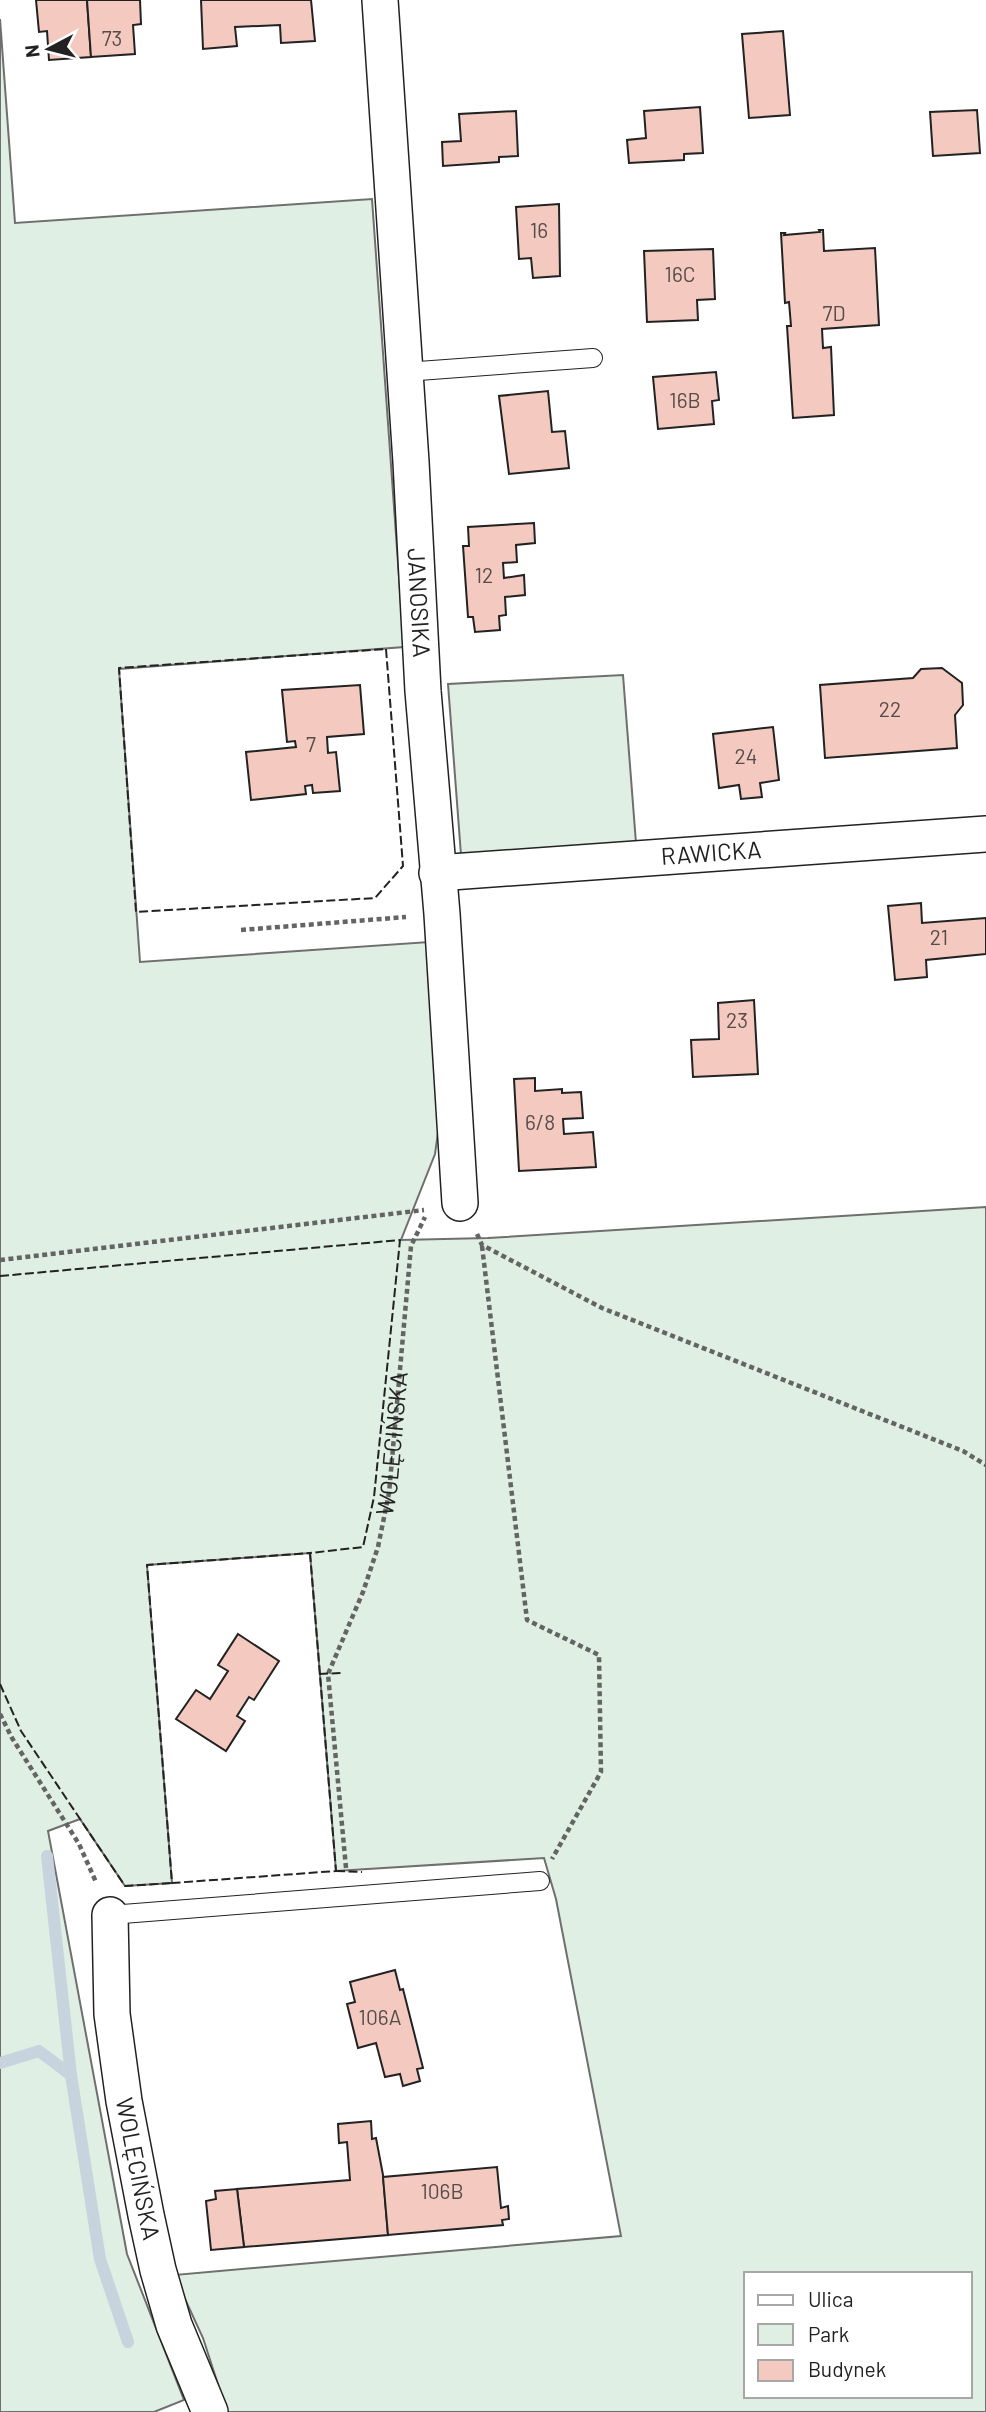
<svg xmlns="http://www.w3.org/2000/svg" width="986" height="2412" viewBox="0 0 986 2412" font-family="Barlow,sans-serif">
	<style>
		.green { fill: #e0efe3; stroke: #6f6f6f; stroke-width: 2; fill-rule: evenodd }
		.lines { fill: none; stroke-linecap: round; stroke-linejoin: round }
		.stream { stroke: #c7d3dd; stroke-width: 12 }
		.building { fill: #f3c9c0; stroke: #222; stroke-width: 2 }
		.service-casing { stroke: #222; stroke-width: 20 }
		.minor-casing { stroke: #222; stroke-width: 38 }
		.path { stroke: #646464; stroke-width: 4.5; stroke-dasharray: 5 3.5; stroke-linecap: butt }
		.service { stroke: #fff; stroke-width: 18 }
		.minor { stroke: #fff; stroke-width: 35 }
		.fence { stroke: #222; stroke-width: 2; stroke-dasharray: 9 3.5; stroke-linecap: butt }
		.labels { text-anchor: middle; stroke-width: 5; stroke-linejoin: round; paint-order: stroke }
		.number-label { font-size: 21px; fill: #564c4a }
		.street-label { font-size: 24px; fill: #222; stroke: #fff }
	</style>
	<rect width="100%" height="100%" fill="#fff"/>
	<!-- green -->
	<g class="green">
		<path d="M0 19 15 223 372 199 404 647 119 669 140 962 429 942 442 1104 435 1154 401 1240 488 1238 986 1207V2412H227L203 2338 174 2275 621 2236 556 1899 544 1858 336 1871 310 1553 147 1565 172 1883 125 1886 80 1819 48 1831 127 2254 184 2400 154 2412H0ZM746 2274H970V2396H746Z"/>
		<path d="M623 675 636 843 461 855 448 684Z"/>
	</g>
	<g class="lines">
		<!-- stream -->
		<g class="stream">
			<path d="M47 1856 71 2075 100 2259 128 2342"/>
			<path d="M0 2063 39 2051 71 2075"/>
		</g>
	</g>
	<!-- building -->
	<g class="building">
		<path d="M36 0H87L91 57 49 60 47 31 39 32Z"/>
		<path d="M87 0H140L141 24 133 25 135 54 91 57Z"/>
		<path d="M201 0H311L315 41 281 43 280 25 235 27 237 46 203 49Z"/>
		<path d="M783 31 790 115 749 118 742 34Z"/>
		<path d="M700 107 703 153 684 154V160L629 163 627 140 646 138 644 111Z"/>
		<path d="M977 110 980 153 933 156 930 112Z"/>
		<path d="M516 111 518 156 499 157V162L443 166 442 142 461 141 459 114Z"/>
		<path d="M559 204 560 276 533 278 531 258 519 259 516 207Z"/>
		<path d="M819 230H823L824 251 875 248 879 325 822 329 823 348 831 347 834 415 793 418 787 326H791L789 302 785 303 781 233H785L784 235 820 232Z"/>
		<path d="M713 249 715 299 697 300 698 320 647 322 644 251Z"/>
		<path d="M716 372 719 400 712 401 714 424 658 429 653 377Z"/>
		<path d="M548 391 552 432 565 431 569 468 509 474 499 396Z"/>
		<path d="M534 523 535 543 516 545 517 562 503 563 504 578 524 575 525 595 505 597 506 615 499 616 500 630 475 632 473 617H468L463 546H469L468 527Z"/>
		<path d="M942 668 962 683 963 705 955 715 957 748 825 758 820 685 913 678 921 669Z"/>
		<path d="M360 685 364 734 327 737 328 753 336 752 340 791 313 793 312 785 305 786 306 794 251 800 246 752 296 747 295 741 287 742 282 690Z"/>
		<path d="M773 727 779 780 760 783 762 797 741 799 739 785 719 788 713 734Z"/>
		<path d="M921 903 922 923 986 918V954L926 960 927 977 895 980 888 906Z"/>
		<path d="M754 1000 758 1074 693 1077 691 1040 719 1039 718 1003Z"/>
		<path d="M535 1078V1091L562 1089V1093L581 1092 583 1118 563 1119 564 1134 593 1132 596 1167 519 1171 514 1079Z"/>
		<path d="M238 1634 279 1661 254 1700 249 1697 237 1716 245 1721 226 1751 176 1719 196 1690 210 1699 228 1671 218 1665Z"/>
		<path d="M395 1970 400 1990 403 1989 423 2068 417 2069 420 2081 403 2086 400 2074 385 2077 376 2043 358 2048 347 2004 355 2002 350 1982Z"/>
		<path d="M371 2121 372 2139 376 2138 383 2175 388 2235 244 2247 237 2189 350 2180 347 2142 339 2143 338 2124Z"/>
		<path d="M497 2167 501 2208 508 2206 509 2219 502 2220 503 2225 388 2235 383 2177Z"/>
		<path d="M237 2189 244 2247 211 2250 206 2201 216 2199 215 2191Z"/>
	</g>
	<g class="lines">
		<!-- service casing -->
		<g class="service-casing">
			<g id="service">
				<path d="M405 372 593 358"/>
				<path d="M110 1915 540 1881"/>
			</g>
		</g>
		<!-- minor casing -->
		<g class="minor-casing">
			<g id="minor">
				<path id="s2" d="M380 0 411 462 423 691 442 914 460 1203"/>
				<path id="s3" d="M437 873 986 834"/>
				<path id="s4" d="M110 1915 112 2014 124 2101 146 2215 158 2270 174 2325 210 2412"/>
			</g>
		</g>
		<!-- path -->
		<g class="path">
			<path d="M241 930 406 917"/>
			<path d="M477 1234 482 1245 602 1308 963 1451 986 1465"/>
			<path d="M482 1246 527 1620 599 1655 601 1772 552 1859"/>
			<path d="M0 1260 424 1210"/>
			<path d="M0 1714 12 1738 79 1844 96 1882"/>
			<path id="s1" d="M346 1868 328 1674 363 1592 378 1547 389 1493 411 1246 425 1217"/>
		</g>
		<!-- service -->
		<use href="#service" class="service"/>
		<!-- minor -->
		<use href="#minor" class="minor"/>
		<!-- fence -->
		<g class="fence">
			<path d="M386 649 403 866 375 898 136 912 119 668Z"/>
			<path d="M0 1276 400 1240 374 1497 363 1547 310 1553"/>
			<path d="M310 1553 336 1871 172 1883 147 1565Z"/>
			<path d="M319 1674 341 1673"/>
			<path d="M0 1684 21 1731 125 1886 172 1883"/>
			<path d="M336 1871 362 1872"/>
		</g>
	</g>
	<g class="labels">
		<!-- number labels -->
		<g class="number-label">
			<text x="112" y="46">73</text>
			<text x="539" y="238">16</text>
			<text x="680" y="282">16C</text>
			<text x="834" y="321">7D</text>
			<text x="685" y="408">16B</text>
			<text x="484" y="583">12</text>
			<text x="890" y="717">22</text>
			<text x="311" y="752">7</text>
			<text x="746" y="764">24</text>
			<text x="939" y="945">21</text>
			<text x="737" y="1028">23</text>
			<text x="540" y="1130">6/8</text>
			<text x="380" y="2025">106A</text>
			<text x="442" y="2199">106B</text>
		</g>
		<!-- street labels -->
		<g class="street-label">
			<text dy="8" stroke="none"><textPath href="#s2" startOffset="604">JANOSIKA</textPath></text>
			<text dy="8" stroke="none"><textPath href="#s3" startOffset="275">RAWICKA</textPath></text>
			<text dy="8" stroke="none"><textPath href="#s1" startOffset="436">WOLĘCIŃSKA</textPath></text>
			<text dy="8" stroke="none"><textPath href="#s4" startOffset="256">WOLĘCIŃSKA</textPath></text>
		</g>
	</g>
	<!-- legend -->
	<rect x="744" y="2272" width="228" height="126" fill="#ffffff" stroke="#a7a7a7" stroke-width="2"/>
	<rect x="758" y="2295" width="35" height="10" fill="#ffffff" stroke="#a7a7a7" stroke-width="2"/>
	<text x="808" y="2307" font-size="21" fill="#222222">Ulica</text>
	<rect x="758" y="2324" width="35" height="21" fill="#e0efe3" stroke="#a7a7a7" stroke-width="2"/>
	<text x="808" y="2342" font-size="21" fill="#222222">Park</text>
	<rect x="758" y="2360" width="35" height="21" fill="#f3c9c0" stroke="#a7a7a7" stroke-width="2"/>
	<text x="808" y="2377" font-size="21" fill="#222222">Budynek</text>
	<!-- north arrow -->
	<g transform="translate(49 49) rotate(263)" stroke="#ffffff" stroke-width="5" paint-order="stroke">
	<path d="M0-5L12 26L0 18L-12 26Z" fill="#222222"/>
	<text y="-10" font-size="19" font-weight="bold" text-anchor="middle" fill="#222222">N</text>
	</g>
</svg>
